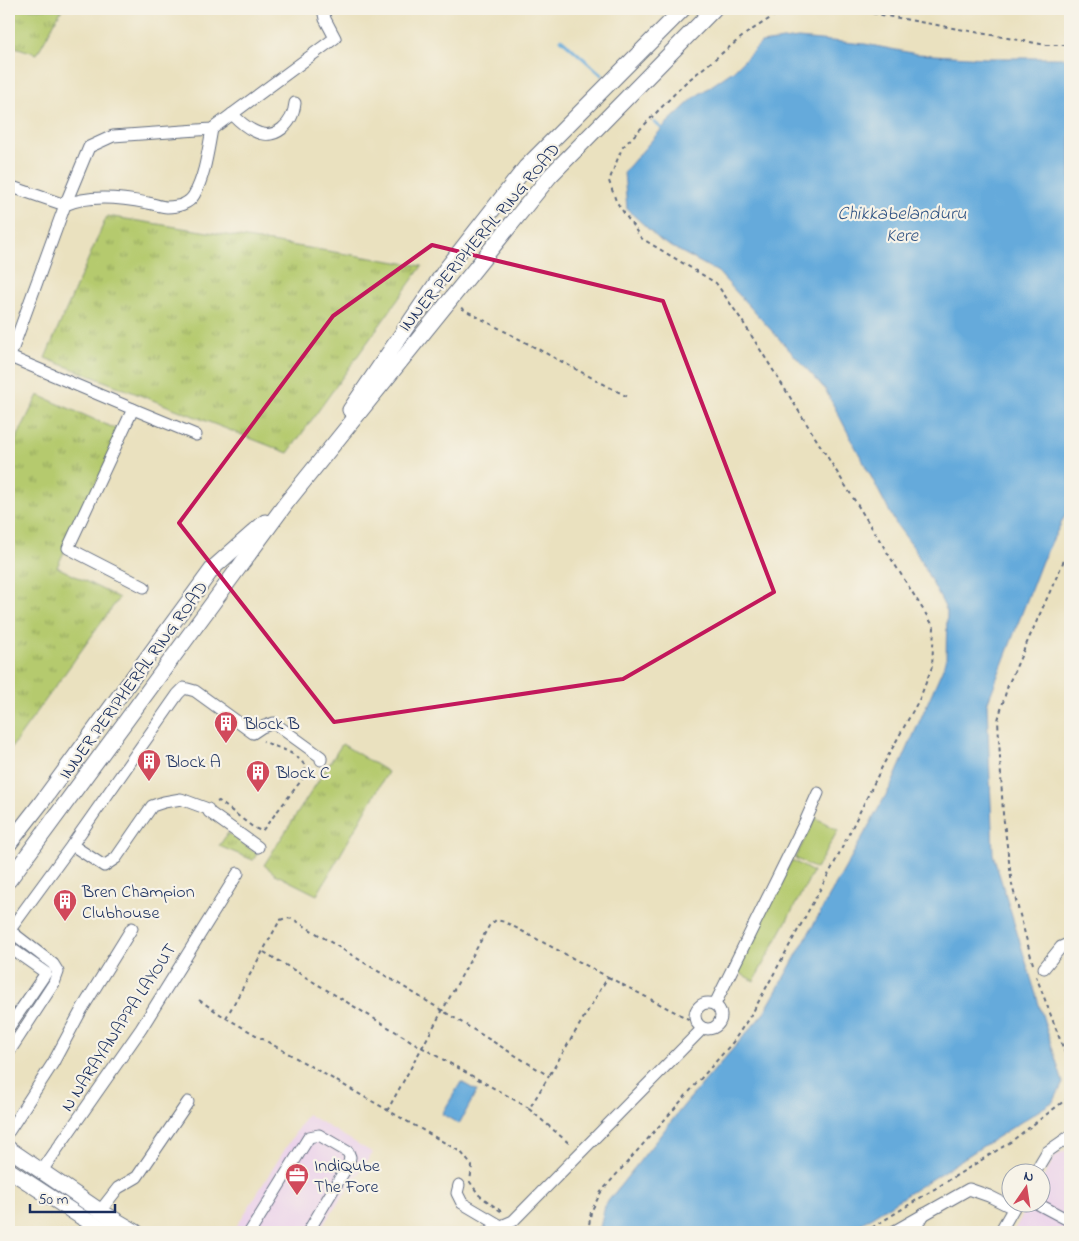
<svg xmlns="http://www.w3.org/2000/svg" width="1079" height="1241" viewBox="0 0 1079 1241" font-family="'Indie Flower',sans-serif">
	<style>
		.built { fill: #ebd1eb }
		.grass { fill: url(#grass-tufts); stroke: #687c66 }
		.garden { fill: #b5ca6e; stroke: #687c66 }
		.water { fill: #65aadb; stroke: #406c9c }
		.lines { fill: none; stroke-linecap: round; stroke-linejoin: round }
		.stream { stroke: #65aadb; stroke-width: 3 }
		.minor-casing { stroke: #636d80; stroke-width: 13 }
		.major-casing { stroke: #636d80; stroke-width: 17 }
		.path { stroke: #636d80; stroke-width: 2; stroke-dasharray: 4 4; stroke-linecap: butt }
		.minor { stroke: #fff; stroke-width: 11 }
		.major { stroke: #fff; stroke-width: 15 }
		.marked { fill: none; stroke: #c2185b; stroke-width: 4; stroke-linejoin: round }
		.labels { text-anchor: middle; stroke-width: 4.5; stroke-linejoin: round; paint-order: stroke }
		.street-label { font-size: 18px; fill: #1b2f5e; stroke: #f7f3e8 }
		.poi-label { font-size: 18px; fill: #1b2f5e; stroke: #f7f3e8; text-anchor: start }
		.water-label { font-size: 19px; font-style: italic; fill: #315484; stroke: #f7f3e8 }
	</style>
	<defs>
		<pattern id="grass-tufts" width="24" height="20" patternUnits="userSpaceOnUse" patternTransform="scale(1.25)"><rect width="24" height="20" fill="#b5ca6e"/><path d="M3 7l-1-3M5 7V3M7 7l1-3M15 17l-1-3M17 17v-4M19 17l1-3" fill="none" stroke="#92a45e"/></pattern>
	</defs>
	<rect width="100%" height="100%" fill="#f7f3e8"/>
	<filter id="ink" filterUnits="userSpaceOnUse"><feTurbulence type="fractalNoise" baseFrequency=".02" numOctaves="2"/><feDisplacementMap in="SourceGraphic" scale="10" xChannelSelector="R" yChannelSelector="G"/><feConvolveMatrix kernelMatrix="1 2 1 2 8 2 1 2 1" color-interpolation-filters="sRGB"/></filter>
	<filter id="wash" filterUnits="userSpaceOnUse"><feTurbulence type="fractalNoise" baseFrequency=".0096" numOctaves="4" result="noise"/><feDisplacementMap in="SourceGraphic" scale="20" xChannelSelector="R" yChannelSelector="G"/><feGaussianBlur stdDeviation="1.12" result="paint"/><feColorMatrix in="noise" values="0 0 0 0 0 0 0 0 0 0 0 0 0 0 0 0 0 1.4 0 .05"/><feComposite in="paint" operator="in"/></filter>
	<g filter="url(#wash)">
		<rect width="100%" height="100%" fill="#eae1bf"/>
		<!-- built -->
		<g class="built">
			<path d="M307 1114 373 1153 318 1232H233Z"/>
			<path d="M1070 1149V1232H1013L1029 1204H1042V1180L1055 1156Z"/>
		</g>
		<!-- grass -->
		<g class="grass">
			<path d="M9 9H62L37 54 9 45Z"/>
			<path d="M107 216 422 266 288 453 45 358Z"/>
			<path d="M38 395 121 431 57 567 119 598 9 751V454Z"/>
			<path d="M342 744 388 772 317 895 275 874 264 865Z"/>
			<path d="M228 833 257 854 253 860 219 846Z"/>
		</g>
		<!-- garden -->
		<g class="garden">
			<path d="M816 818 838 830 816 869 795 858Z"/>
			<path d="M792 860 813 872 754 981 732 969Z"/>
		</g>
		<!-- water -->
		<g class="water">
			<path d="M798 38 865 44 917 54 985 58H1063L1070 60V506L1042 561 987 704 993 854 1063 1083 1054 1101 848 1232H599L605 1205 685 1104 764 1013 891 786 946 661 947 611 914 548 896 524 825 389 718 272 661 241 627 209 624 172 666 124 695 97 733 71 761 43Z"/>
			<path d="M461 1082 477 1091 459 1124 442 1114Z"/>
		</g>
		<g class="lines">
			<!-- stream -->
			<g class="stream">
				<path d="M561 39 602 75"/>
				<path d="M654 122 665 131"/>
			</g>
		</g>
	</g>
	<g filter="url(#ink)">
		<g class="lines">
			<!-- minor casing -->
			<g class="minor-casing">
				<g id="minor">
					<path d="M232 114C238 120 245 127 254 131 275 142 293 124 295 103"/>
					<path d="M9 186 65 205 89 147 113 136 212 129 335 38 325 19 323 9"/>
					<path d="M10 357 133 409 68 548 144 587"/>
					<path d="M9 359 65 205C89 194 123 198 148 203 154 204 161 207 167 207 177 207 189 204 194 195 205 176 208 150 212 129"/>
					<path d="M133 409 196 435"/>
					<path d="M258 847 209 812 208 809 181 799 164 802 152 806 116 858 104 866 72 845 178 694 184 688 195 691 253 733 262 727 274 723 321 757V760"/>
					<path d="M9 931 72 845"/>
					<path d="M9 947 46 973 9 1027"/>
					<path d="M1044 968 1061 947 1070 943"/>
					<circle cx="708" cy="1016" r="13"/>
					<path d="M715 1004 805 822 818 793"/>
					<path d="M9 1052 54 983 58 972 53 964 9 930"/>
					<path d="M9 1131 53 1063 82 1009 132 928"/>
					<path d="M41 1172 141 1029 238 873"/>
					<path d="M1034 1174 1047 1152 1070 1136"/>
					<path d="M459 1185 457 1193 462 1203 501 1226"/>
					<path d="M1038 1204 1070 1221"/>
					<path d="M100 1211 118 1188 137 1177 188 1102"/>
					<path d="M250 1232 309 1137 319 1135 348 1152 350 1157 349 1163 308 1232"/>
					<path d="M487 1232 513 1221 703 1028"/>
					<path d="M893 1232 969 1189 989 1196 1013 1208"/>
					<path d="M914 1232 924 1214"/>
					<path d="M1000 1232 1016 1204"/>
				</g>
			</g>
			<!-- major casing -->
			<g class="major-casing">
				<g id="major">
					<path d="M350 410 446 269 526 167 683 9"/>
					<path d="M9 844 41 803 213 568 265 522"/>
					<path d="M9 880 287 502 550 176 714 9"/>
					<path d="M9 1149 100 1211 136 1232"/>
					<path d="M9 1170 81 1217 108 1232"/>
				</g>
			</g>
			<!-- path -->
			<g class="path">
				<path d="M849 9 1046 45H1070"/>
				<path d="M461 308 628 397"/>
				<path d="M217 802 219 801 254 828 262 831 304 777 306 767C293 749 280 750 263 741"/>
				<path d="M264 952 421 1047 529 1108"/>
				<path d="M1033 964 1012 885 1003 814 998 720 1008 685 1070 547"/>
				<path d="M608 977 694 1022"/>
				<path d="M199 1000 226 1018 461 1152 472 1166 470 1182 479 1195 502 1212"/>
				<path d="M226 1018 280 920 286 918 293 919 549 1076 529 1109 571 1145"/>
				<path d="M387 1111 489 926 496 920 505 922 608 977 549 1076"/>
				<path d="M588 1232 591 1212 601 1192 733 1042 754 1010 833 866 883 765 920 698 932 667 934 627 741 319 716 283 641 238 616 201 609 181 622 148 685 83 747 33 780 12 790 9"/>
				<path d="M865 1232 1009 1143 1068 1098 1067 1058 1036 976"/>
			</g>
			<!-- minor -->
			<use href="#minor" class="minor"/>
			<!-- major -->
			<use href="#major" class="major"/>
		</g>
	</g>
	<!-- marked area -->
	<path class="marked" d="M432 245 663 301 774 592 623 679 334 722 179 523 333 316Z"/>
	<!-- icons -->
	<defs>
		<g id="building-pin" transform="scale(1.25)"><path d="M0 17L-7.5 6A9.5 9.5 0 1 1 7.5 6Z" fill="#d1495b" stroke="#f7f3e8"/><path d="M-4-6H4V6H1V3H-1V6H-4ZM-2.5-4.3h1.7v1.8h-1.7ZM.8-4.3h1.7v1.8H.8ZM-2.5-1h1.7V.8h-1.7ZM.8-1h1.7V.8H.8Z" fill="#fff"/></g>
		<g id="office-pin" transform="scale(1.25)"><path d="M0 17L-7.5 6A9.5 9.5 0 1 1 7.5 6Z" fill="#d1495b" stroke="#f7f3e8"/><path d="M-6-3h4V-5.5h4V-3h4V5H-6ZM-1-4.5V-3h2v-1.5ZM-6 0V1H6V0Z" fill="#fff"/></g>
	</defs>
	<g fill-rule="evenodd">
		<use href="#building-pin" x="226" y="723"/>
		<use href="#building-pin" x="149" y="761"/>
		<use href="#building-pin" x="258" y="772"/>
		<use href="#building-pin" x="65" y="901"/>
		<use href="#office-pin" x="297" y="1175"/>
	</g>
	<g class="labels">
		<!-- street labels -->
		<g class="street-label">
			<text transform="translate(479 237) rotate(-50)" y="6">INNER PERIPHERAL RING ROAD</text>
			<text transform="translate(133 680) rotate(-54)" y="6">INNER PERIPHERAL RING ROAD</text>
			<text transform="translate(118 1027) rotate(-57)" y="6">N NARAYANAPPA LAYOUT</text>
		</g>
		<!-- poi labels -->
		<g class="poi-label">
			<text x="244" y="729">Block B</text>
			<text x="166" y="767">Block A</text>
			<text x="276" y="778">Block C</text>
			<text x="82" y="897">Bren Champion<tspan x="82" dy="21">Clubhouse</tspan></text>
			<text x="314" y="1171">IndiQube<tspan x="314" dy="21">The Fore</tspan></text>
		</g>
		<!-- water labels -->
		<g class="water-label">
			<text x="902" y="219">Chikkabelanduru<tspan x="902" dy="22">Kere</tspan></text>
		</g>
	</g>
	<!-- margin -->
	<rect width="1079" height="1241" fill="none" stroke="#f7f3e8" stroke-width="30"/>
	<!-- north arrow -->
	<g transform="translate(1026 1188) rotate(13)"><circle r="24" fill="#f7f3e8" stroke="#9fa5b1"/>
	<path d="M0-4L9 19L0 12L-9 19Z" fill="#d1495b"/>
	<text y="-8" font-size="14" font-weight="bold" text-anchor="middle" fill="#1b2f5e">N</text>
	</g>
	<!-- scale -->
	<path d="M30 1204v8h85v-8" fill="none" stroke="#1b2f5e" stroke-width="2.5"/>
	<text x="38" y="1204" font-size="15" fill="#1b2f5e" stroke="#f7f3e8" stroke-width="4" paint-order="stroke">50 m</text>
</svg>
